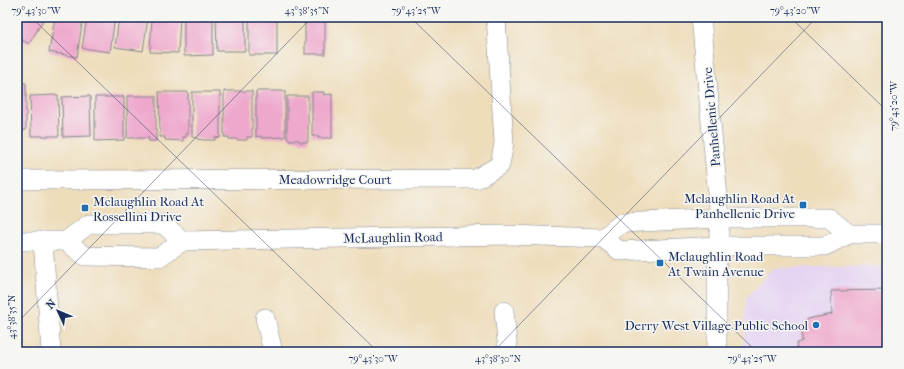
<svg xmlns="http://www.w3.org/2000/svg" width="904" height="369" viewBox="0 0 904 369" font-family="'IM FELL French Canon',serif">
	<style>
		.built { fill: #e4d3f2 }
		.building { fill: #eea8cc }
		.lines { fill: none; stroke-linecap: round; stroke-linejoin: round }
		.minor-casing { stroke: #84868c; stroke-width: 20 }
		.minor { stroke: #fff; stroke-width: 19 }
		.ticks { fill: none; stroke: #1b2f5e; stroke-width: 1; stroke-opacity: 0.45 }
		.poi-dot { fill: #1f6fb2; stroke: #f6f6f2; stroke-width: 1.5 }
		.labels { text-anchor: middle; stroke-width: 3; stroke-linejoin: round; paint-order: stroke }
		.street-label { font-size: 13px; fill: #1b2f5e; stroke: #f6f6f2 }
		.poi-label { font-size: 13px; fill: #1b2f5e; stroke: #f6f6f2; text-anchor: end }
		.neatline { fill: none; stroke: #1b2f5e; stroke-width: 1.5 }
		.ticks-label { font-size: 10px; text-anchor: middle; fill: #1b2f5e }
	</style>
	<rect width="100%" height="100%" fill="#f6f6f2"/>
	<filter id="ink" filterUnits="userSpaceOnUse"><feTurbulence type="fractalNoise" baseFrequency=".025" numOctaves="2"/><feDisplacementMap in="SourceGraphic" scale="8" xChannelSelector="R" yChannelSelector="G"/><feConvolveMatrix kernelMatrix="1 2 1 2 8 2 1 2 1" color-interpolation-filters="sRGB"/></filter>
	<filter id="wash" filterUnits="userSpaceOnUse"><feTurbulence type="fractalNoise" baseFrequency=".012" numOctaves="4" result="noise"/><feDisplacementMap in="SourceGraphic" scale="16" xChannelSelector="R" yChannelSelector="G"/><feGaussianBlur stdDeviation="0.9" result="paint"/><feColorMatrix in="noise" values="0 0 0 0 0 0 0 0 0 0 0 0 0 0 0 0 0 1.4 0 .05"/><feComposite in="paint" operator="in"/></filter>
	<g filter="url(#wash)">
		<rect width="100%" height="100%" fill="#edb"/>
		<!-- built -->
		<path class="built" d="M887 266V352H744L746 298 773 268Z"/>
		<g id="blocks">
			<!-- building -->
			<g class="building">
				<path d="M17 17H45L29 44 17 37Z"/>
				<path d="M55 17H83L77 57 49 52Z"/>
				<path d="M87 17H115L110 52 82 48Z"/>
				<path d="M119 17H148L143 51 115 47Z"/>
				<path d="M152 17H180L178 53 150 52Z"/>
				<path d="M184 17H213V55L184 56Z"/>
				<path d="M216 17H245V51H217Z"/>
				<rect x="249" y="17" width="28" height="38"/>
				<rect x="305" y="17" width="20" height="37"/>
				<path d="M17 83H26V130H21L22 132H17Z"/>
				<path d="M224 91H252V137H247V140H237V139H229V137H224Z"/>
				<path d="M256 91H285V137L262 138 261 136 256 137Z"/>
				<path d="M159 92H188V134H186V137H183V141L165 140V137H160Z"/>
				<path d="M192 92H220V138L215 137V140H204L197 139V138L192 137Z"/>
				<path d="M312 92H324V95L332 94V138H318V136H312Z"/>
				<path d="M58 95 59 136H31L30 96Z"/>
				<path d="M90 96 91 136 63 137 62 97Z"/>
				<path d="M127 96H156V141H149V138H127Z"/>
				<path d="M287 96H308V142H300L299 140H289V138H287Z"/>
				<path d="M95 97H124V140L95 141Z"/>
				<path d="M887 290V352H796L797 343 802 341 801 328 808 319 832 314 831 291Z"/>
			</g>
		</g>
	</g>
	<g filter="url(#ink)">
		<use href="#blocks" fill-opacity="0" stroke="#84868c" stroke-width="1"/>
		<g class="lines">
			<!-- minor casing -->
			<g class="minor-casing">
				<g id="minor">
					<path d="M701 17 720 218 717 265V352"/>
					<path d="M17 180 476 179 500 165 504 143 496 17"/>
					<path d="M603 238 622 223 720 218H829L849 234"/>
					<path d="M17 241H66L89 224H163L183 241"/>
					<path d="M43 241 51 352"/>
					<path d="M66 241 85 256 159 257 183 241 508 235 603 238 620 251 718 246H825L849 234H887"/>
					<path d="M504 311 508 352"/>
					<path d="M265 318 273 352"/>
				</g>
			</g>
			<!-- minor -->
			<use href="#minor" class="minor"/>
		</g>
	</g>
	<!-- ticks -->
	<path class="ticks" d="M31 17 378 352M410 17 757 352M790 17 887 111M17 323 312 17M493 352 817 17"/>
	<!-- markers -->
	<g class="poi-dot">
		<rect x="799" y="201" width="8" height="8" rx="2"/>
		<rect x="81" y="204" width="8" height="8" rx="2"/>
		<rect x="656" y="259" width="8" height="8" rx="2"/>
		<circle cx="816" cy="325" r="4"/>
	</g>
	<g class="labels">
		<!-- street labels -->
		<g class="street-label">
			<text transform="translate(711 117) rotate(-95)" y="5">Panhellenic Drive</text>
			<text x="335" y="184">Meadowridge Court</text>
			<text transform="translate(393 237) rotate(-1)" y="5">McLaughlin Road</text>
		</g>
		<!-- poi labels -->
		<g class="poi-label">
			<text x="795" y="203">Mclaughlin Road At<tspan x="795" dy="15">Panhellenic Drive</tspan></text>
			<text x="93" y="206" text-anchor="start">Mclaughlin Road At<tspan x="93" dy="15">Rossellini Drive</tspan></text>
			<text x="668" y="261" text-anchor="start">Mclaughlin Road<tspan x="668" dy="15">At Twain Avenue</tspan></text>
			<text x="808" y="330">Derry West Village Public School</text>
		</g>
	</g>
	<!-- margin -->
	<rect width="904" height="369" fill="none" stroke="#f6f6f2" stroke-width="44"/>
	<!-- north arrow -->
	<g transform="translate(58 311) rotate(314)" stroke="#f6f6f2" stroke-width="3" paint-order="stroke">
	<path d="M0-3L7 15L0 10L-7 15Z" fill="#1b2f5e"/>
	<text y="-6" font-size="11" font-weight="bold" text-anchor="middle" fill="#1b2f5e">N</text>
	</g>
	<rect x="22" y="22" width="860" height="325" class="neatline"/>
	<g class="ticks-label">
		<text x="36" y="14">79°43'30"W</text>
		<text x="307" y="14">43°38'35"N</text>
		<text x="416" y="14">79°43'25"W</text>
		<text x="795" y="14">79°43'20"W</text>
		<text transform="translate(893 106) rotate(-90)" y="4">79°43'20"W</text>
		<text transform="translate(11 317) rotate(-90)" y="4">43°38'35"N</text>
		<text x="373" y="362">79°43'30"W</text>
		<text x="498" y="362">43°38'30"N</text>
		<text x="752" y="362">79°43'25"W</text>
	</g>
</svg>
